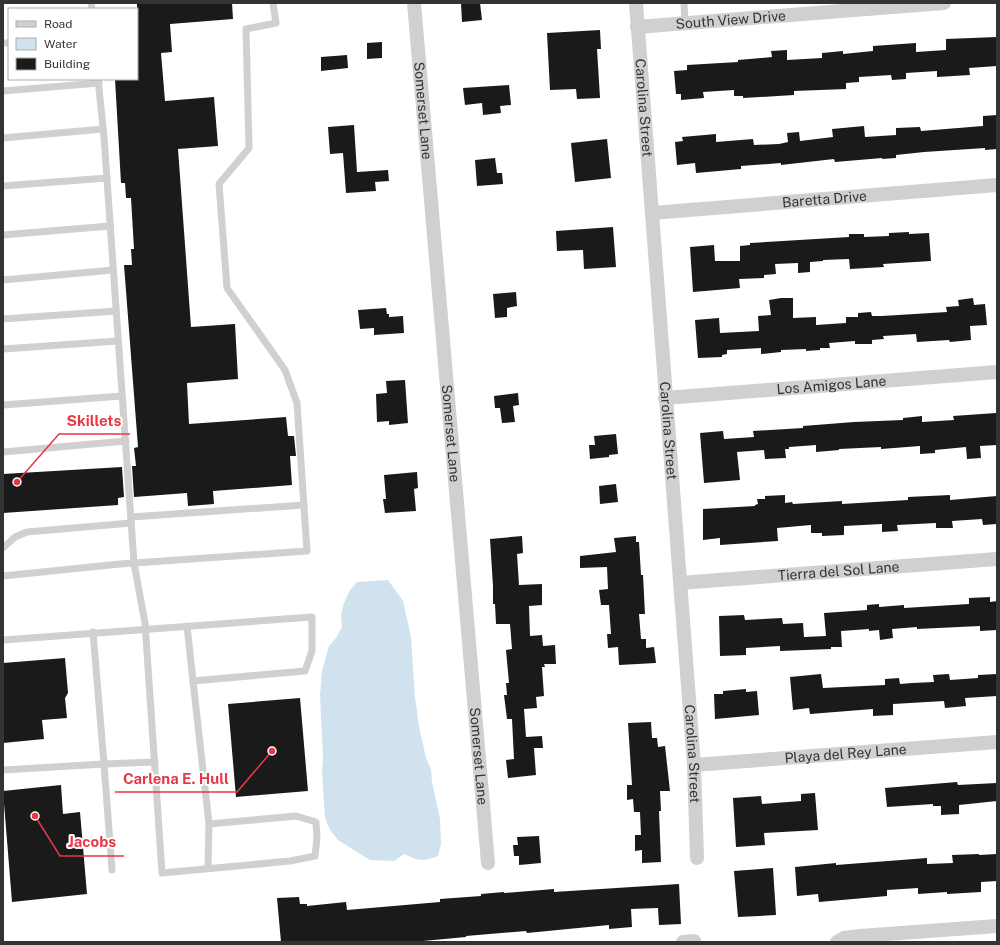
<svg xmlns="http://www.w3.org/2000/svg" width="1000" height="945" viewBox="0 0 1000 945" font-family="'Public Sans',sans-serif">
	<style>
		.water { fill: #cfe2ee }
		.building { fill: #1a1a1a }
		.lines { fill: none; stroke-linecap: round; stroke-linejoin: round }
		.service { stroke: #d0d0d0; stroke-width: 7 }
		.minor { stroke: #d0d0d0; stroke-width: 14 }
		.labels { text-anchor: middle; stroke-width: 4; stroke-linejoin: round; paint-order: stroke }
		.street-label { font-size: 14px; fill: #333; stroke: #fff }
		.leader { fill: none; stroke: #e63946; stroke-width: 1.5 }
		.callout-dot { fill: #e63946; stroke: #fff; stroke-width: 1.5 }
		.callout-label { font-size: 15px; text-anchor: middle; font-weight: bold; fill: #e63946; stroke: #fff; stroke-width: 4; stroke-linejoin: round; paint-order: stroke }
	</style>
	<rect width="100%" height="100%" fill="#fff"/>
	<!-- water -->
	<path class="water" d="M388 580 403 601 411 637 415 698 417 710 418 722 426 758 431 769 432 782 440 819 441 844 438 856C423 862 418 861 404 854L394 861 370 860 338 840 330 830 325 818 322 770 323 758 320 695 322 671 329 646 336 638 342 627 341 615 344 603 350 590 357 582Z"/>
	<!-- building -->
	<g class="building">
		<path d="M137 3H232L233 19 170 24 172 52 161 53 165 101 214 97 218 146 178 149 191 327 235 324 238 379 187 383 189 424 286 417 288 436H294L296 456H290L292 485 213 491 214 504 188 506 187 493 134 497 132 466H136L134 448 138 447 124 265H132L131 249H134L131 198H126L125 183H121L115 79H137Z"/>
		<path d="M461 3H480L482 20 462 22Z"/>
		<path d="M600 30 601 49H597L600 98 577 99 576 89 550 90 547 33Z"/>
		<path d="M997 37V66L969 68 970 75 937 77V71L906 73V79L892 80 891 75 859 77V82L846 83V89L794 91V95L743 98V96H734V90L703 92 704 98 681 100V94H676L674 71 687 70V65L738 62V60L772 57 771 51 787 50V60L822 58V53L843 51V54L873 51V46L916 43V52L946 50V39Z"/>
		<path d="M382 42V58L367 59V43Z"/>
		<path d="M347 55 348 68 321 71V57Z"/>
		<path d="M509 85 511 105 500 106 501 113 483 115 482 103 465 105 463 88Z"/>
		<path d="M997 115V149L985 150V148L924 152 896 155V158L882 159V158L835 162 834 159 781 165V163L741 166V169L696 173 695 163 677 165 675 142 683 141 682 137 716 134V142L753 139 754 145 779 144 788 142 787 133 799 132 800 141 833 137 832 129 864 126 865 137 896 135V128L920 127 921 131 983 126V116Z"/>
		<path d="M354 125 357 172 388 170 389 181 375 182 376 191 346 193 343 153 330 154 328 127Z"/>
		<path d="M607 139 611 178 575 182 571 143Z"/>
		<path d="M495 158 497 173H502L503 184 477 186 475 160Z"/>
		<path d="M613 227 616 267 584 269 583 250 557 251 556 231Z"/>
		<path d="M909 232V234L929 233 931 261 883 264 884 267 850 269 849 259 823 260V261L810 262V272L798 273V263L775 264 776 274 764 275V278L739 279 740 288 693 292 690 247 714 245 715 261H740V246L750 245V243L849 237V234H864V237L889 236V233Z"/>
		<path d="M516 292 517 306 507 308V317L495 318 493 294Z"/>
		<path d="M781 298H793V318L816 317V325L846 323V317H858V313L871 312 872 316H882L947 312 946 307 959 306 958 300 973 298 974 305 985 304 987 325 970 326 971 340 950 342 949 340 917 342 916 334 883 336 884 339 872 340V344H855V341L829 343 830 348H820V350L806 351V349L781 350V352L761 354V348L727 350V354L722 355V357L698 358 695 320 719 318 720 333 759 331 758 316 771 315 769 300Z"/>
		<path d="M386 308 387 314H389V317L403 316 404 333 374 335V328L360 329 358 310Z"/>
		<path d="M405 380 408 423 389 425V421L377 422 376 394 387 393 386 381Z"/>
		<path d="M518 393 519 405 513 406 515 422 502 423 500 408H495L494 396Z"/>
		<path d="M996 413 997 445 980 446 981 458 967 459 966 447 935 450V453L920 454V446L881 449V447L839 449V450L816 452V445L789 447V449H785L786 458 765 459 764 450 737 452 740 480 704 483 700 433 723 431 724 439 754 437 753 431 803 428V426L854 422 903 420V418L922 416V422L954 420 953 416Z"/>
		<path d="M616 434 618 454 609 455V457L590 459 589 445H595L594 436Z"/>
		<path d="M122 467 124 497 118 498V505L3 513V474Z"/>
		<path d="M417 472 418 488 414 489 416 511 385 513 383 499H386L384 475Z"/>
		<path d="M616 484 618 502 600 504 599 486Z"/>
		<path d="M785 495V503L792 502 793 504 842 501V504L908 500V497L950 495V500L997 496V524L983 525 982 519 952 521 953 528H936V523L897 525 898 531 882 532V524L844 526V535L822 536V533H811V525L777 528 778 541 720 545V538L703 540V509L755 506V505L758 504 757 499H765V496Z"/>
		<path d="M522 536 523 553 517 554 519 585 542 584V605L529 606 530 636 542 635 543 646 555 645 556 664H544L545 667H542L544 696 536 697 537 708 524 709 526 737 542 736 543 748H534L536 775 508 778 506 760 514 759 512 719H507L504 695H507L506 683H509L506 650 512 649 510 624H496L495 604H493V586L490 539Z"/>
		<path d="M636 536V542H639L641 575H643L645 614H639L641 639H646V648L654 647 656 663 619 665 618 647 608 648 607 634H611L609 605H601L599 590 608 589 607 567 580 568V556L616 552 614 538Z"/>
		<path d="M990 597V602L997 601V630L980 631V626L917 629V627L892 629 893 638 880 640 879 630 869 631V629L841 631 842 647H831V649L780 651V646L746 648V655L720 656 719 616 744 615 745 620 782 618 783 624 803 623 804 637 826 636 824 613 867 610V605L879 604V607L904 605V608L969 604V598Z"/>
		<path d="M65 658 68 693 65 698 67 718 42 720 44 739 3 743V663Z"/>
		<path d="M821 674 823 688 885 685V679L899 678 900 684 912 683 934 682 933 675 949 674 950 680 978 678V675L997 674V696L965 698 966 706 945 708 944 701 893 704V715L873 716V709L810 714 809 708 793 710 790 677Z"/>
		<path d="M746 689V692L757 691 759 715 715 719 714 694H723V691Z"/>
		<path d="M300 698 308 791 236 797 228 704Z"/>
		<path d="M651 722 652 738H657L658 747 665 746 670 791H660L661 811H659L661 862 642 863V850L635 851V835H641L640 812H634L633 799 627 800V785H632L628 723Z"/>
		<path d="M957 782 958 785 997 783V801L959 805V814L941 815V806H933V804L887 807 885 788Z"/>
		<path d="M61 785 63 814 80 812 87 894 12 902 3 791Z"/>
		<path d="M815 793 818 830 764 833 765 845 736 847 733 798 761 796 762 804 801 801V794Z"/>
		<path d="M539 836 541 863 519 865V856H514L513 845H518L517 837Z"/>
		<path d="M979 854V855L997 854V881L981 882V892L947 894V892L918 894V888L887 890V896L819 902 818 894 797 896 795 867 836 863V865L927 858V864L953 863 952 855Z"/>
		<path d="M773 868 776 915 738 917 734 871Z"/>
		<path d="M679 884 681 924 659 925 658 908 631 909 632 927 609 929V925L527 933 526 931 466 936V937L423 941 424 942H281L277 898 299 897 300 904H307V906L346 902 347 910 440 902V899L481 896V894L504 892V893L554 889V892Z"/>
	</g>
	<g class="lines">
		<!-- service -->
		<g class="service">
			<path d="M91 3 92 9"/>
			<path d="M684 3 685 24"/>
			<path d="M3 43H9"/>
			<path d="M98 79 104 137 134 563 145 623 162 873 290 861 315 856 317 838 316 822 296 816 209 824 193 681"/>
			<path d="M3 91 99 83"/>
			<path d="M3 138 103 129"/>
			<path d="M3 186 107 178"/>
			<path d="M3 235 110 226"/>
			<path d="M3 280 113 270"/>
			<path d="M3 319 116 311"/>
			<path d="M3 349 118 341"/>
			<path d="M3 405 122 396"/>
			<path d="M3 452 126 441"/>
			<path d="M131 517 304 505"/>
			<path d="M3 548 15 537 27 532 131 523"/>
			<path d="M3 576 120 564 307 551 297 403 285 370 227 288 219 184 249 148 246 29 276 23 273 3"/>
			<path d="M3 640 312 617V651L305 671 193 681 187 626"/>
			<path d="M3 770 104 764 93 632"/>
			<path d="M208 868 209 824"/>
			<path d="M112 870 104 764 155 762"/>
		</g>
		<!-- minor -->
		<g class="minor">
			<path id="s1" d="M414 3 488 863"/>
			<path id="s2" d="M636 3 694 765 697 858"/>
			<path id="s3" d="M637 27 944 3"/>
			<path id="s4" d="M652 213 997 185"/>
			<path id="s5" d="M665 398 997 372"/>
			<path id="s6" d="M680 583 997 559"/>
			<path id="s7" d="M694 765 997 742"/>
			<path d="M683 942 694 941"/>
			<path d="M837 942 844 938 860 936 997 926"/>
		</g>
	</g>
	<g class="labels">
		<!-- street labels -->
		<g class="street-label">
			<text dy="5" stroke="none"><textPath href="#s3" startOffset="94">South View Drive</textPath></text>
			<text dy="5" stroke="none"><textPath href="#s2" startOffset="105">Carolina Street</textPath></text>
			<text dy="5" stroke="none"><textPath href="#s1" startOffset="108">Somerset Lane</textPath></text>
			<text dy="5" stroke="none"><textPath href="#s4" startOffset="173">Baretta Drive</textPath></text>
			<text dy="5" stroke="none"><textPath href="#s5" startOffset="167">Los Amigos Lane</textPath></text>
			<text dy="5" stroke="none"><textPath href="#s2" startOffset="429">Carolina Street</textPath></text>
			<text dy="5" stroke="none"><textPath href="#s1" startOffset="432">Somerset Lane</textPath></text>
			<text dy="5" stroke="none"><textPath href="#s6" startOffset="159">Tierra del Sol Lane</textPath></text>
			<text dy="5" stroke="none"><textPath href="#s2" startOffset="753">Carolina Street</textPath></text>
			<text dy="5" stroke="none"><textPath href="#s7" startOffset="152">Playa del Rey Lane</textPath></text>
			<text dy="5" stroke="none"><textPath href="#s1" startOffset="756">Somerset Lane</textPath></text>
		</g>
	</g>
	<!-- callouts -->
	<path class="leader" d="M17 482L59 434H130M272 751L237 792H115M35 816L60 856H124"/>
	<g class="callout-dot">
		<circle cx="17" cy="482" r="4"/>
		<circle cx="272" cy="751" r="4"/>
		<circle cx="35" cy="816" r="4"/>
	</g>
	<g class="callout-label">
		<text x="94" y="426">Skillets</text>
		<text x="176" y="784">Carlena E. Hull</text>
		<text x="92" y="847">Jacobs</text>
	</g>
	<!-- border -->
	<rect width="1000" height="945" fill="none" stroke="#333333" stroke-width="8"/>
	<!-- legend -->
	<rect x="8" y="8" width="130" height="72" fill="#ffffff" stroke="#adadad"/>
	<rect x="16" y="21" width="20" height="6" fill="#d0d0d0" stroke="#adadad"/>
	<text x="44" y="28" font-size="12" fill="#333333">Road</text>
	<rect x="16" y="38" width="20" height="12" fill="#cfe2ee" stroke="#adadad"/>
	<text x="44" y="48" font-size="12" fill="#333333">Water</text>
	<rect x="16" y="58" width="20" height="12" fill="#1a1a1a" stroke="#adadad"/>
	<text x="44" y="68" font-size="12" fill="#333333">Building</text>
</svg>
